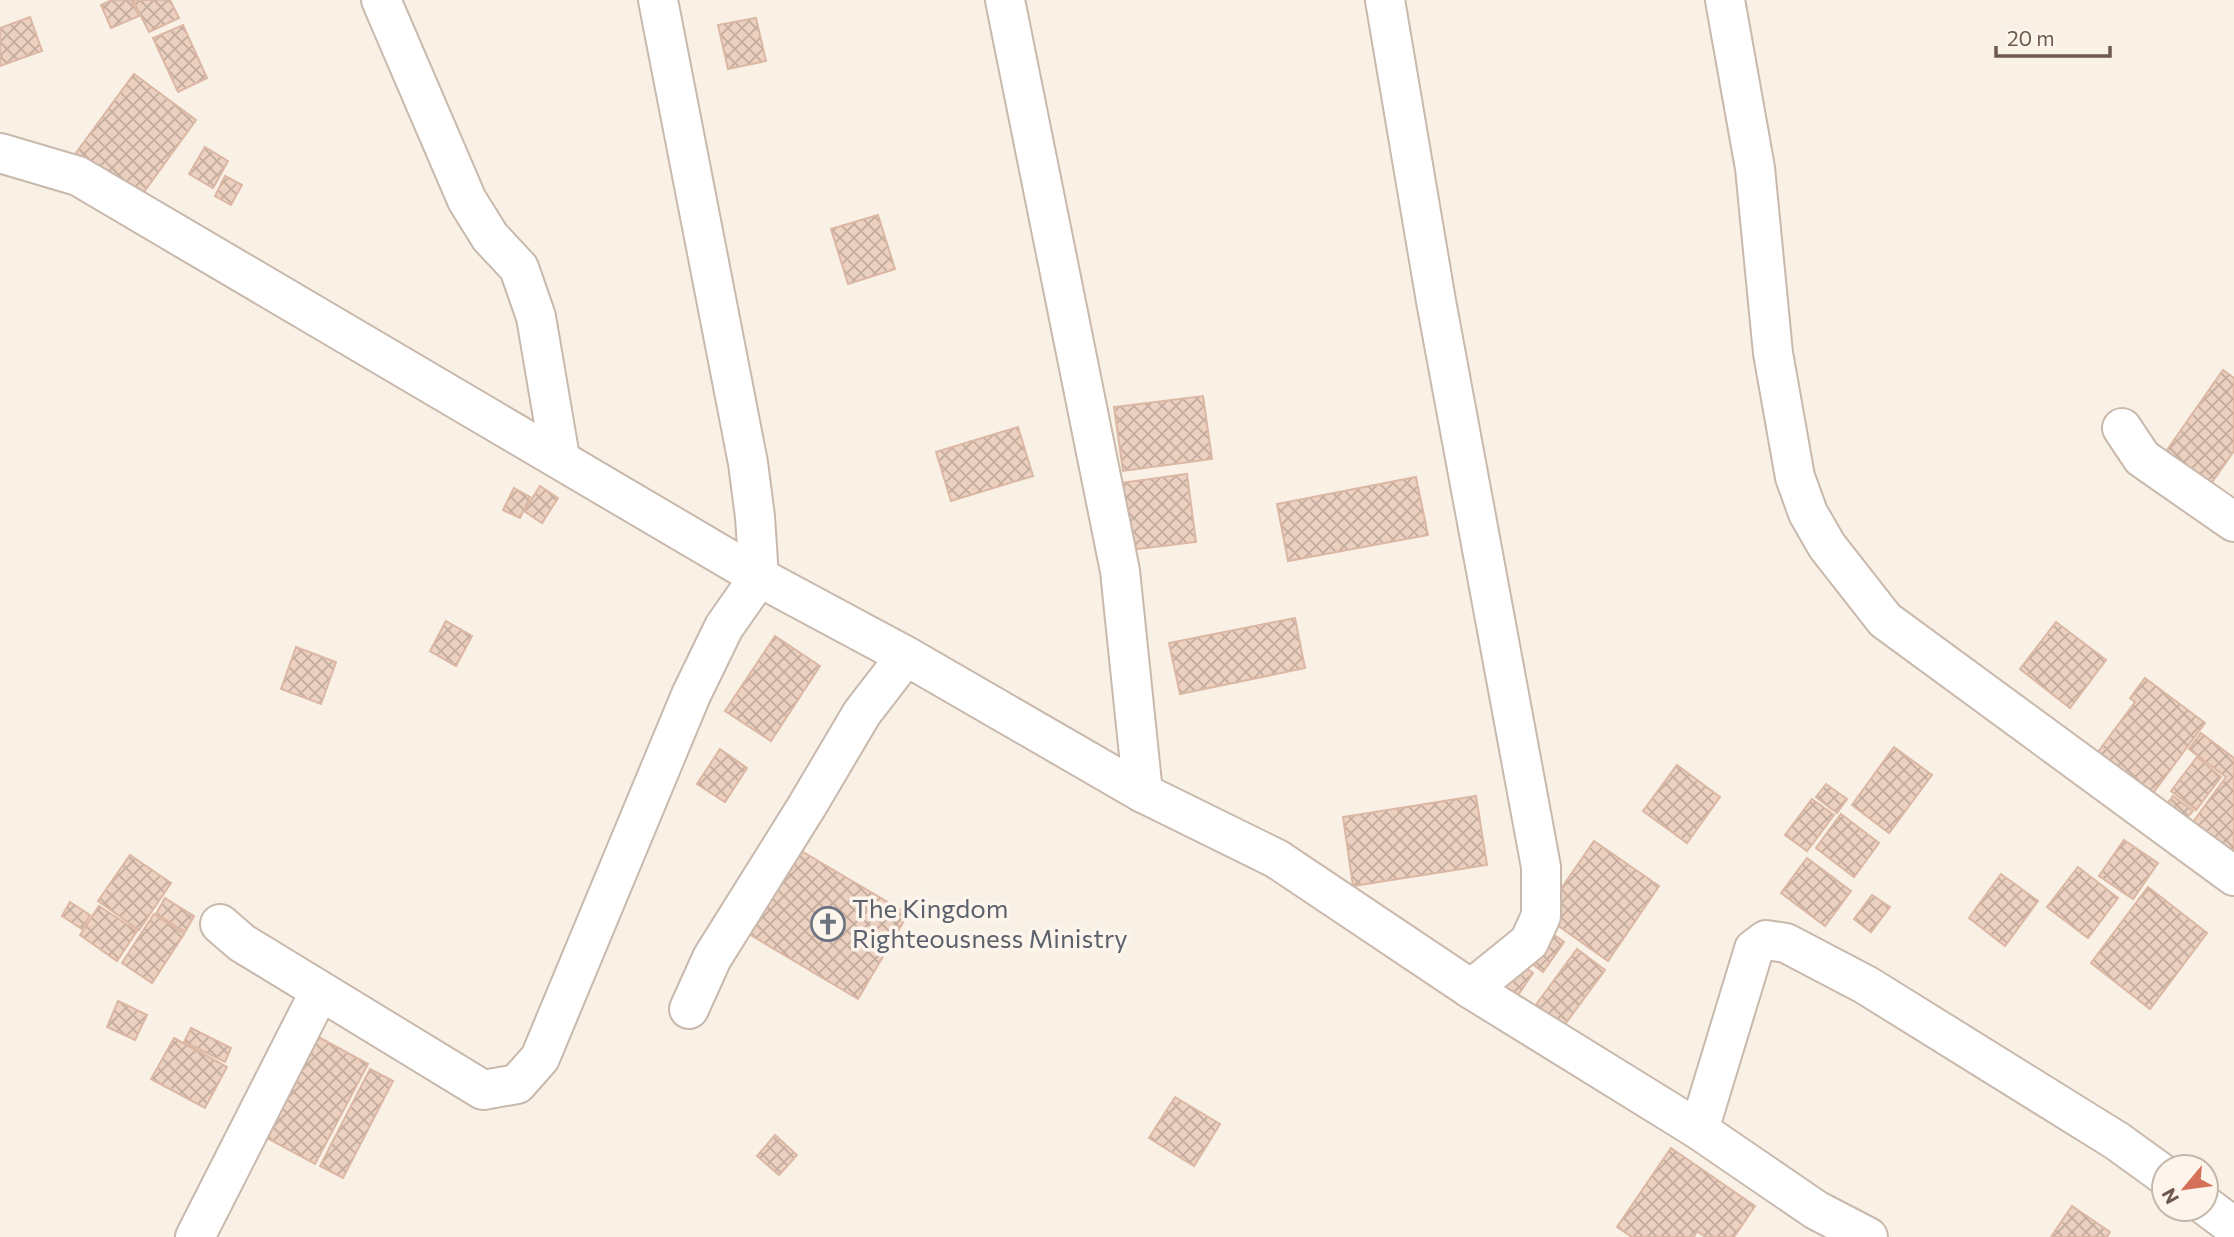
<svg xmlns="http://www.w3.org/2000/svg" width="2234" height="1237" viewBox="0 0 2234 1237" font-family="Commissioner,sans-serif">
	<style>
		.building { fill: url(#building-cross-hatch); stroke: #dcb7a3; stroke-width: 2 }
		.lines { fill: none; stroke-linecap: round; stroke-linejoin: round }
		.minor-casing { stroke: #c9b9ad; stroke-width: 42 }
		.minor { stroke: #fff; stroke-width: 38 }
		.labels { text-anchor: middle; stroke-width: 7; stroke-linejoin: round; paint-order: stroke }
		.worship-label { font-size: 26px; fill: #5b616d; stroke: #fdf5eb; text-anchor: start }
	</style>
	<defs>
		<pattern id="building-cross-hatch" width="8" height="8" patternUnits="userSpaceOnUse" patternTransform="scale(1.75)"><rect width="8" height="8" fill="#ecd0c0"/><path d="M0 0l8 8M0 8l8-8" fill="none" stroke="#c3ac9e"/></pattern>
	</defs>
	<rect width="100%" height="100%" fill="#f9f1e5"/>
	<!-- building -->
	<g class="building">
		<path d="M112 0H131L139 16 111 28 101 5Z"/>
		<path d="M133 0H170L179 18 149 32Z"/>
		<path d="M30 17 42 51 0 66V28Z"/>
		<path d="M756 18 766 61 728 69 718 25Z"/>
		<path d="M183 25 207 78 178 92 153 38Z"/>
		<path d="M134 74 196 120 136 203 73 157Z"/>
		<path d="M205 147 228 161 213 188 189 174Z"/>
		<path d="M225 176 242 185 231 205 215 196Z"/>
		<path d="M878 215 895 269 848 284 831 229Z"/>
		<path d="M2223 370 2234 378V451L2205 492 2160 460Z"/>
		<path d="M1203 396 1212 459 1123 471 1114 407Z"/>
		<path d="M1018 427 1033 476 951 501 936 452Z"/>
		<path d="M1187 474 1196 542 1122 551 1113 484Z"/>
		<path d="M1416 477 1428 535 1288 561 1277 504Z"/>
		<path d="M540 486 558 498 542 523 524 511Z"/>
		<path d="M514 488 530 497 520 518 503 510Z"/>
		<path d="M1295 618 1305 668 1180 694 1169 643Z"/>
		<path d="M446 621 472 636 456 666 430 651Z"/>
		<path d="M2056 622 2106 660 2070 708 2020 669Z"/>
		<path d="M775 636 820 666 771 741 725 711Z"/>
		<path d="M296 647 336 662 321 704 281 689Z"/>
		<path d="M2145 678 2205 723 2147 801 2092 760 2135 702 2130 698Z"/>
		<path d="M2201 733 2234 758V871L2184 834 2226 777 2189 749Z"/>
		<path d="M1894 747 1932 775 1889 833 1852 805Z"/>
		<path d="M720 749 747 768 725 802 697 784Z"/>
		<path d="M2197 757 2221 777 2196 810 2171 791Z"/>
		<path d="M1677 765 1720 797 1687 843 1643 811Z"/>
		<path d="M1826 784 1847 799 1837 813 1816 797Z"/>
		<path d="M1476 796 1487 865 1353 886 1343 817Z"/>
		<path d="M2173 796 2193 811 2176 831 2157 817Z"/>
		<path d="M1812 799 1834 815 1807 851 1785 835Z"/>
		<path d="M1841 814 1879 843 1854 877 1816 848Z"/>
		<path d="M2124 840 2158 863 2133 899 2099 876Z"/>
		<path d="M1594 841 1659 886 1608 961 1543 915Z"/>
		<path d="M798 849 908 914 858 999 749 934Z"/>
		<path d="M130 855 171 883 139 930 98 901Z"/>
		<path d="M1807 858 1851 891 1825 926 1781 893Z"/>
		<path d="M2078 867 2118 898 2088 938 2047 907Z"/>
		<path d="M2001 874 2038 901 2005 946 1969 918Z"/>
		<path d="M2148 887 2207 933 2150 1009 2091 963Z"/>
		<path d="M1872 895 1890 907 1871 932 1854 919Z"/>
		<path d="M165 898 194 916 185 932 156 914Z"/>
		<path d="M70 902 90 915 82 929 62 916Z"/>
		<path d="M99 906 137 931 117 961 80 935Z"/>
		<path d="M154 914 184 934 152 983 122 963Z"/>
		<path d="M1547 930 1564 942 1543 972 1526 959Z"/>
		<path d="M1577 949 1605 970 1563 1027 1535 1006Z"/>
		<path d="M1516 961 1533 973 1510 1007 1493 996Z"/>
		<path d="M118 1001 147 1015 135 1040 107 1027Z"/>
		<path d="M191 1028 231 1048 225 1062 184 1042Z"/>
		<path d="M311 1033 368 1064 315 1164 258 1133Z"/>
		<path d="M174 1038 227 1067 205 1108 151 1079Z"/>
		<path d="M370 1069 393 1081 343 1178 320 1166Z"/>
		<path d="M1175 1097 1220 1124 1194 1166 1149 1138Z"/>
		<path d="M775 1135 797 1155 779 1175 757 1156Z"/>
		<path d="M1671 1148 1755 1206 1734 1237H1705L1697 1231 1694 1237H1632L1617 1227Z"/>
		<path d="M2072 1206 2110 1232 2107 1237H2051Z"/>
	</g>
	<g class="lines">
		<!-- minor casing -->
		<g class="minor-casing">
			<g id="minor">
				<path d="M381 0 467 200 490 237 519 268 536 317 560 458"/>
				<path d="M1005 0 1120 571 1143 793"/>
				<path d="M1385 0 1436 301 1541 867V916L1529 942 1471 989"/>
				<path d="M1725 0 1755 168 1773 353 1795 477 1808 513 1827 546 1885 620 2234 876"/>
				<path d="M0 153 78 176 759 577 906 656 1143 793 1277 859 1471 989 1699 1130 1816 1210 1868 1237"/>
				<path d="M2122 428 2142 458 2234 522"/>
				<path d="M220 924 242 943 483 1090 517 1084 540 1058 691 695 724 627 759 577 755 517 748 463 658 0"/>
				<path d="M689 1009 712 958 807 806 862 713 906 656"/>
				<path d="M1699 1130 1754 949 1766 940 1786 943 1866 985 2117 1141 2164 1175"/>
				<path d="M2206 1206 2234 1227"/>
				<path d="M195 1237 320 991"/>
			</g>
		</g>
		<!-- minor -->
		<use href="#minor" class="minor"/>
	</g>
	<!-- icons -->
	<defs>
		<g id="church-ring" transform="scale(1.75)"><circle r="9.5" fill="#fdf5eb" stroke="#6b7280" stroke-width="1.5"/><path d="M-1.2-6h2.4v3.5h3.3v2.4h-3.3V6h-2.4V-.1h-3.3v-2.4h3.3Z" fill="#6b7280"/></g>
	</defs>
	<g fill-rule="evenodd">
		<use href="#church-ring" x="828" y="924"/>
	</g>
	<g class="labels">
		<!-- worship labels -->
		<g class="worship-label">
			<text x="852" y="918">The Kingdom<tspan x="852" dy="30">Righteousness Ministry</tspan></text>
		</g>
	</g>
	<!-- north arrow -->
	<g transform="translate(2185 1188) rotate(241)"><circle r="33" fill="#fdf5eb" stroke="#c4b7ac" stroke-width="2"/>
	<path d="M0-5L12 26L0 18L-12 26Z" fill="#d57158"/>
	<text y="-10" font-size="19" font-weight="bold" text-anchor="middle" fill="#6f594e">N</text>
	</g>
	<!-- scale -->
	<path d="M1996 46v10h114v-10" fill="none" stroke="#6f594e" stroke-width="3.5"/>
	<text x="2007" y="46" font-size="21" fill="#6f594e" stroke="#fdf5eb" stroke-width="5" paint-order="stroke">20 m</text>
</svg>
